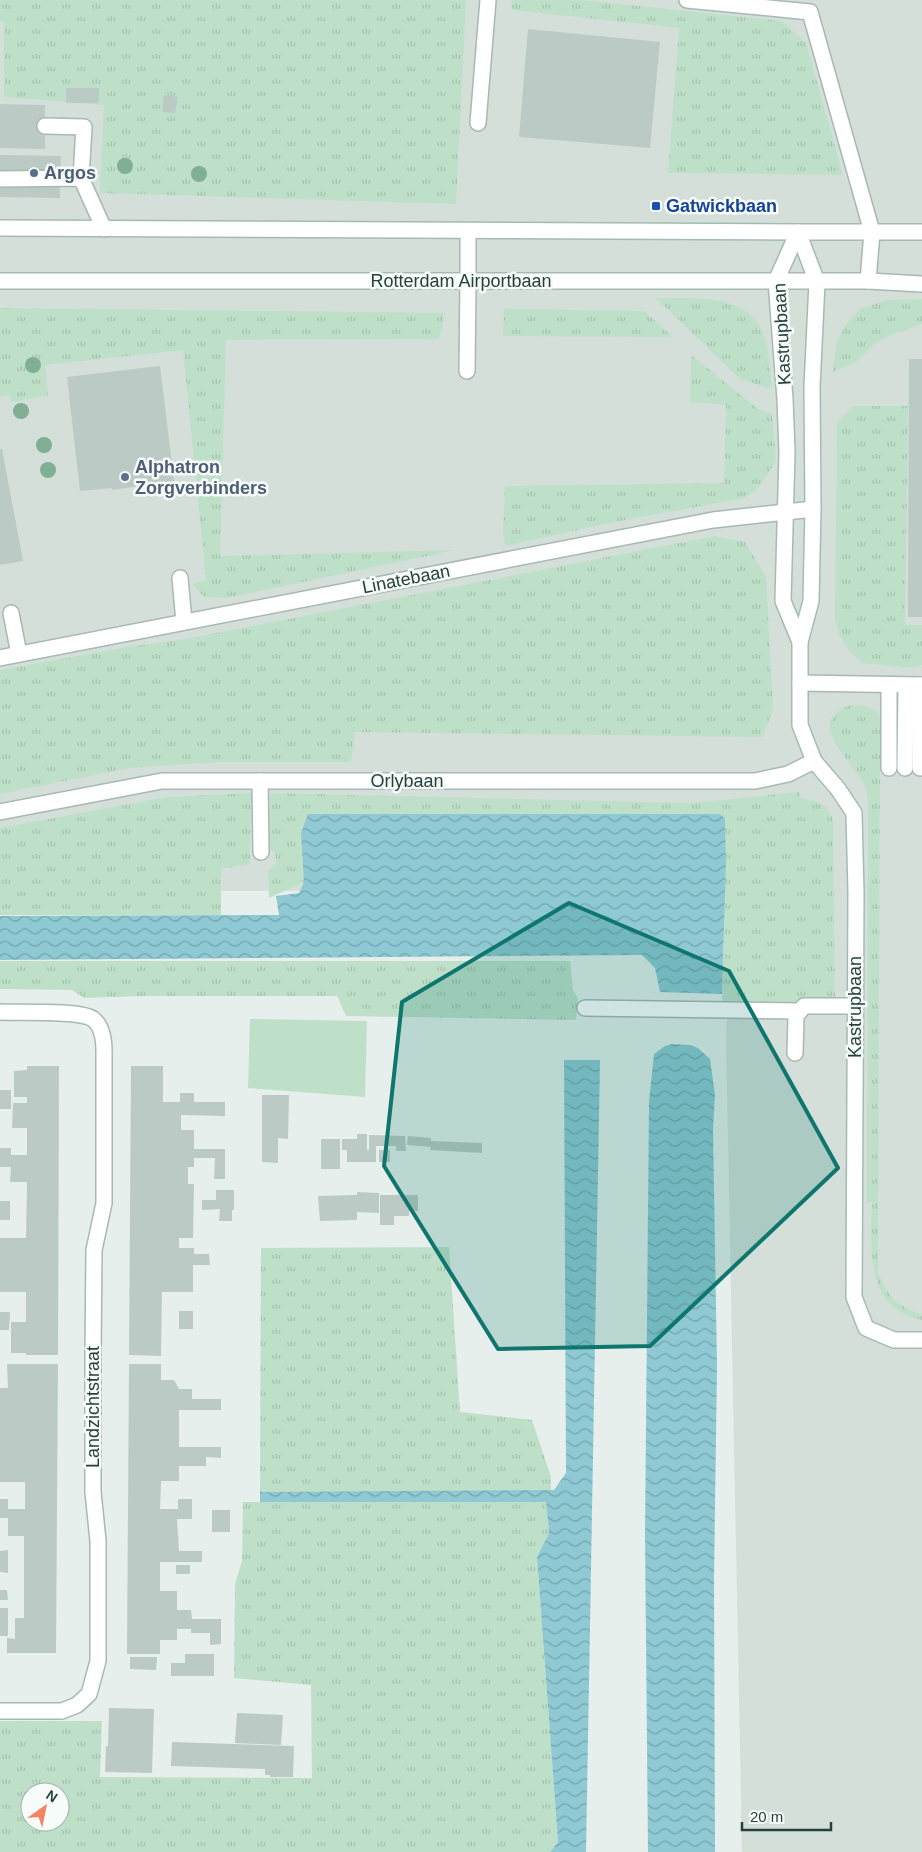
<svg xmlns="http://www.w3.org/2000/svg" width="922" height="1852" viewBox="0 0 922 1852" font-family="Arial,sans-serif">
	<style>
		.built { fill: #d4dfda }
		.grass { fill: url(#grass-tufts); fill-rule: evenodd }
		.garden { fill: #bfe0c8 }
		.water { fill: url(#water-waves) }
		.building { fill: #bbcac4 }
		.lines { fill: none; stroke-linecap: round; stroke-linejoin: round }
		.lane-casing { stroke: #a8b8b2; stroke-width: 18 }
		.street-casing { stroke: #a8b8b2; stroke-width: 18 }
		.secondary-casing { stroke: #a4bbb3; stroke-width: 18 }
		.lane { stroke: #fff; stroke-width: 15 }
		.street { stroke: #fff; stroke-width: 15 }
		.secondary { stroke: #fff; stroke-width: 15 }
		.tree { fill: #80af93 }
		.marked { fill: #0f766e; fill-opacity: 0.2; stroke: #0f766e; stroke-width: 4; stroke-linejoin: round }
		.service-dot { fill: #5c6f8a; stroke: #f7fbf9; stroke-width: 2 }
		.transit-dot { fill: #1a4fb4; stroke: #f7fbf9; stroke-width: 2 }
		.labels { text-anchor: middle; stroke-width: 5; stroke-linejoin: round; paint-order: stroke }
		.service-label { font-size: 18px; font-weight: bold; fill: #4e5e75; stroke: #f7fbf9; text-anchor: start }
		.transit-label { font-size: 18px; font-weight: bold; fill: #164399; stroke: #f7fbf9; text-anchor: start }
		.street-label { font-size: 18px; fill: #24423a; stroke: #f7fbf9 }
	</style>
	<defs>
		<pattern id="grass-tufts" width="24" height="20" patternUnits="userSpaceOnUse" patternTransform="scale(1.25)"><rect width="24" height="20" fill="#bfe0c8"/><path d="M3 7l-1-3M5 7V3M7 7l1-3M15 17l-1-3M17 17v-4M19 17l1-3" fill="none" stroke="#a4c1ad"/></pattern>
		<pattern id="water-waves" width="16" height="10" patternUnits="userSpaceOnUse" patternTransform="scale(1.25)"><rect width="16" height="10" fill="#8ec9d4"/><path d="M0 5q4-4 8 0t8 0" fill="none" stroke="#74a5ad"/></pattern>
	</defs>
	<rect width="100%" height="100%" fill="#e6efeb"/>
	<!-- built -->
	<path class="built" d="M0 0H922V1852H742L726 1039 730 922 703 893 589 891H0Z"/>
	<!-- grass -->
	<g class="grass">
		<path d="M0 0H466L456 204 100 193 104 105 4 97V22L0 21Z"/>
		<path d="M511 0H581L782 21 806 43 843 175 668 173 679 28 512 10Z"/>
		<path d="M656 298C690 299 743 292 761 329 770 346 770 370 772 389L740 379Z"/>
		<path d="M922 299V324L888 336 872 346 858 361 833 372 836 344 846 324 860 309 886 300Z"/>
		<path d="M0 308 445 313 439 339 226 340 220 556 455 550 227 598 204 597 192 584 206 580 183 350 45 365 48 396 11 402 9 395 0 397Z"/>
		<path d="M504 309 644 311 673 337 503 336Z"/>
		<path d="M691 355 758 409 772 414 776 461 759 487 745 498 614 522 506 546 503 535 505 486 724 483 726 405 690 402Z"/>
		<path d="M853 406H908L905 625H922V665L910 668 863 663 851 653 839 635 835 618 837 423Z"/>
		<path d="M715 536 745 542 766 577 773 709 763 737 355 732 351 762H218L129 768 0 794V670L127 647 186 639Z"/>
		<path d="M851 705 866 706 877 711 883 722 880 734 878 1273C890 1299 895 1304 922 1315V1320C864 1308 871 1247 872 1202H867L868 821C868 810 869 795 865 786 853 761 802 722 851 705Z"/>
		<path d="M800 792V798C816 800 829 804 833 821L835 1002H722L726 863 725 818 301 833 304 882 269 898 268 871 276 864 275 852 269 850 270 793 692 803Z"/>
		<path d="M251 793 250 864 221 869V915H0V828L167 797Z"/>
		<path d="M0 961H570L573 990 578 998 576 1020 346 1016 337 996H144L84 998 72 990 0 989Z"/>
		<path d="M449 1247 460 1412 532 1420 551 1477V1491L260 1492 261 1248Z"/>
		<path d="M243 1502H546L549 1533 537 1557 558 1842 550 1852H0V1721H102L100 1777 312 1778 311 1685 234 1678 235 1584 242 1561ZM30 1792H60V1822H30Z"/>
	</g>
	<!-- garden -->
	<path class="garden" d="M250 1019 367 1021 365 1097 248 1088Z"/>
	<!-- water -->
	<g class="water">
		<path d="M308 814H719L725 818 726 863 722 994 660 992 655 968 642 955 0 960V916L279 915 276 896 299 893 304 882 301 833Z"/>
		<path d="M672 1044 690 1045 698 1048 710 1059 715 1095 713 1130 717 1365 714 1579 715 1852H648L645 1535 649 1102 654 1054 665 1046Z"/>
		<path d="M564 1060H600L586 1852H550L558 1842 537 1557 549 1533 546 1502H260V1492L554 1490 566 1473Z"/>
	</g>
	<!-- building -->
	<g class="building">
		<path d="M528 29 660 42 650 148 519 137Z"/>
		<rect x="66" y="88" width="33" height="15"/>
		<path d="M164 95 178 97 175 113 162 112Z"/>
		<path d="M0 104 45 105V149L0 148Z"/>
		<path d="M0 155 61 156 60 198 0 197Z"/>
		<path d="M909 359H922V617H908Z"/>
		<path d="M160 366 174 481 112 490V488L80 491 67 377Z"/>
		<path d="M0 449H2L23 561 0 565Z"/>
		<path d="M27 1066H59L58 1355H26V1353H11V1322H26V1292H0V1238H26L27 1182H10L11 1167H0V1148H11V1155H27V1128H12L13 1103H27V1097H14V1071L27 1070Z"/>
		<path d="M131 1066H163V1102H180V1093H194V1102H225V1116L181 1115V1130H194V1149H225V1179H214L215 1158H194V1167H188V1184H194L193 1238H179V1248H194V1254H209L210 1265H193V1292H162L161 1356 129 1355Z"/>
		<rect x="0" y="1090" width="11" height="19"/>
		<path d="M262 1095H289L288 1139 278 1138V1163L262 1162Z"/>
		<path d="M357 1134H367V1150H369V1135L405 1136 406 1151H396V1146H376V1162H347V1150H342V1139H357Z"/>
		<path d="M408 1136 431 1138V1141L482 1143V1153L430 1150 431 1147 407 1145Z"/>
		<rect x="321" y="1139" width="19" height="30"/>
		<rect x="379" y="1150" width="11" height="12"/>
		<path d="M216 1190H234V1210H232V1221H219L220 1209 202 1210V1200H216Z"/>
		<path d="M357 1192 379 1193V1213L357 1212V1220L320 1221 318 1196 357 1195Z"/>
		<path d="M380 1195H418V1211H409V1216H394V1225H380Z"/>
		<rect x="0" y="1201" width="10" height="19"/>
		<rect x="179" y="1311" width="14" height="18"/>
		<path d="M0 1312H10L9 1330H0Z"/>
		<path d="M7 1364H58L56 1653H7V1638L15 1639V1618H24V1536H8V1518H0V1499H8V1509H25V1482H0V1388H8Z"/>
		<path d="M129 1364H161V1380H174L179 1389H192V1399H221V1410H179V1447H221V1458L206 1457V1466H179V1481H161L160 1509H178V1499H192V1519H177L179 1551H202V1562H160V1591H177V1610H191L192 1619H221V1644L210 1645V1633H191V1629H177V1640H160V1654H127Z"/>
		<rect x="212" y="1510" width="18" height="22"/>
		<path d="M8 1550V1573L0 1572V1551Z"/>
		<rect x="176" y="1565" width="14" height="9"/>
		<path d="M0 1590H7L8 1600H0Z"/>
		<rect x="0" y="1608" width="8" height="28"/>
		<path d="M185 1654H214V1676H171V1663H185Z"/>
		<path d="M130 1657H157L156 1670 130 1669Z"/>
		<path d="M109 1708 154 1709 152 1773 105 1772 106 1746H108Z"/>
		<path d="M237 1713 283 1715 281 1745 235 1743Z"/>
		<path d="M172 1742 294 1746 293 1777H270V1775H265V1769L171 1766Z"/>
	</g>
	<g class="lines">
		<!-- lane casing -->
		<g class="lane-casing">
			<g id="lane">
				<path d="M478 123 488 0"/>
				<path d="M45 126 84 127 81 178"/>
				<path d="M0 179 81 178 104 229"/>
				<path d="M467 371 468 281"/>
				<path d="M180 578 184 622"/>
				<path d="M11 613 19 654"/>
				<path d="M889 685V768"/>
				<path d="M905 768 906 685"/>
				<path d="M920 768V685"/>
				<path d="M260 781 261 852"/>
				<path d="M585 1008 800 1011"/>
				<path d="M795 1053 796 1016 804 1006H855"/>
			</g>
		</g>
		<!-- street casing -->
		<g class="street-casing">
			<g id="street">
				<path d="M687 0 810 12 872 232 868 281"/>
				<path d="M922 232H798L776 281H868L922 284"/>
				<path d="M468 281V231"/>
				<path d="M0 658 713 520 813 509"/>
				<path d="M800 683 922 685"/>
				<path d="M0 812 162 781H755L788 774 814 761"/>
				<path d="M0 1012C18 1013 80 1010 93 1019 102 1026 104 1040 104 1051V1203L94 1250 93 1358V1492L98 1541V1661L89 1694 77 1705 62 1711H0"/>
			</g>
		</g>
		<!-- secondary casing -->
		<g class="secondary-casing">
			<g id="secondary">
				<path d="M0 228 798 232 817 282 812 387 813 509 811 601 800 642V725L814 761 838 789 854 813 856 893 854 1297 866 1328 894 1340H922"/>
				<path d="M0 281H776L785 399 787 452 783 601 800 642"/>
			</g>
		</g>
		<!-- lane -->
		<use href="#lane" class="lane"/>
		<!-- street -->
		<use href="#street" class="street"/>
		<!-- secondary -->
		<use href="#secondary" class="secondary"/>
	</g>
	<!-- trees -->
	<g class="tree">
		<circle cx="125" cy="166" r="8"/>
		<circle cx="199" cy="174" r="8"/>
		<circle cx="33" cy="365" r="8"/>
		<circle cx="21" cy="411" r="8"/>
		<circle cx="44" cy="445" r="8"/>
		<circle cx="48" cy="470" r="8"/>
	</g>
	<!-- marked area -->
	<path class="marked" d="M569 903 729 971 838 1168 650 1346 498 1349 384 1166 402 1002Z"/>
	<!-- markers -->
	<g class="service-dot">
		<circle cx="34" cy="173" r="5"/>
		<circle cx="125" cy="477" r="5"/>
	</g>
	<rect class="transit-dot" x="651" y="201" width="10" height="10" rx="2.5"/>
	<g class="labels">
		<!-- service labels -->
		<g class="service-label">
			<text x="44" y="179">Argos</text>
			<text x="135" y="473">Alphatron<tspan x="135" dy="21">Zorgverbinders</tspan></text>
		</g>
		<!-- transit labels -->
		<g class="transit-label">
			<text x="666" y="212">Gatwickbaan</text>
		</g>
		<!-- street labels -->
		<g class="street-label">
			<text x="461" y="287">Rotterdam Airportbaan</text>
			<text transform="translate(782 334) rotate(-93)" y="6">Kastrupbaan</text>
			<text transform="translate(406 579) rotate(-11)" y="6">Linatebaan</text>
			<text x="407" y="787">Orlybaan</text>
			<text transform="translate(855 1007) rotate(-90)" y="6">Kastrupbaan</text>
			<text transform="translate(93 1407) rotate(-90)" y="6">Landzichtstraat</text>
		</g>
	</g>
	<!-- north arrow -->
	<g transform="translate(45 1807) rotate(33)"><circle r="24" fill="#f7fbf9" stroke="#a3b1ad"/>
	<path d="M0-4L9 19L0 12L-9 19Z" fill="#f4845f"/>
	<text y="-8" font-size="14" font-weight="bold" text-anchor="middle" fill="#24423a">N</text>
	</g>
	<!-- scale -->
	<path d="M742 1822v8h89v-8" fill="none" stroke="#24423a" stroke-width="2.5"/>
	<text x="750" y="1822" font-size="15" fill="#24423a" stroke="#f7fbf9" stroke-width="4" paint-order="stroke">20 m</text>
</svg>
